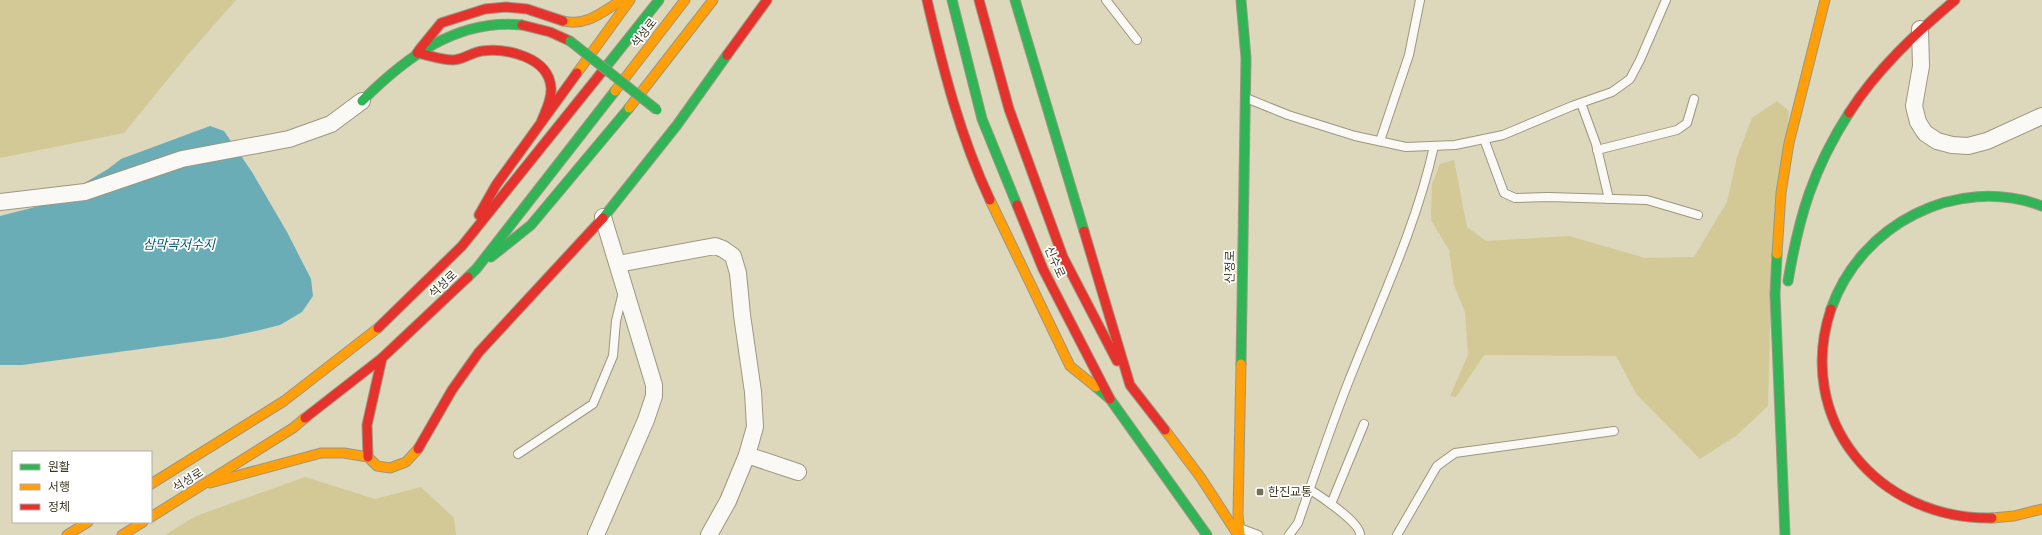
<svg xmlns="http://www.w3.org/2000/svg" width="2042" height="535" viewBox="0 0 2042 535" font-family="'Varela Round','Noto Sans KR',sans-serif">
	<style>
		.green { fill: #d2c997 }
		.water { fill: #6aadb7 }
		.lines { fill: none; stroke-linecap: round; stroke-linejoin: round }
		.lane-casing { stroke: #9c9781; stroke-width: 10 }
		.street-casing { stroke: #9c9781; stroke-width: 18 }
		.fast-casing { stroke: #9c9781; stroke-width: 11 }
		.slow-casing { stroke: #9c9781; stroke-width: 11 }
		.jam-casing { stroke: #9c9781; stroke-width: 11 }
		.lane { stroke: #faf9f5; stroke-width: 8 }
		.street { stroke: #faf9f5; stroke-width: 16 }
		.fast { stroke: #30b455; stroke-width: 9 }
		.slow { stroke: #ff9f0a; stroke-width: 9 }
		.jam { stroke: #e5322d; stroke-width: 9 }
		.fast-bridge-casing { stroke: #9c9781; stroke-width: 11; stroke-linecap: butt }
		.fast-bridge { stroke: #30b455; stroke-width: 9 }
		.poi-dot { fill: #747058; stroke: #fff; stroke-width: 1.5 }
		.labels { text-anchor: middle; stroke-width: 3.5; stroke-linejoin: round; paint-order: stroke }
		.street-label { font-size: 12px; fill: #3c3823; stroke: #fff }
		.poi-label { font-size: 12px; fill: #3c3823; stroke: #fff; text-anchor: start }
		.water-label { font-size: 13px; font-style: italic; fill: #065b6e; stroke: #fff }
	</style>
	<rect width="100%" height="100%" fill="#ddd7bb"/>
	<!-- green -->
	<g class="green">
		<path d="M0 0H236L190 52 124 133 0 158Z"/>
		<path d="M1777 101 1789 111 1770 328 1768 406 1736 436 1700 459 1637 395 1616 356 1484 355 1456 397 1450 396 1468 355 1465 312 1454 285 1449 250 1431 220 1432 184 1440 164 1454 160 1467 227 1486 241 1569 236 1645 258 1694 257 1727 202 1737 157 1752 118Z"/>
		<path d="M305 477 375 499 421 487 454 518 456 535H165L196 516Z"/>
	</g>
	<!-- water -->
	<path class="water" d="M210 126 224 131 252 172 287 232 311 279 313 296 302 312 280 325 256 331 222 338 22 365H0V216L51 203 108 169 121 159Z"/>
	<g class="lines">
		<!-- lane casing -->
		<g class="lane-casing">
			<g id="lane">
				<path d="M1106 0 1137 40"/>
				<path d="M1246 98 1288 115 1355 136 1406 147 1455 145 1503 135 1572 106 1612 92 1630 79 1640 60 1666 0"/>
				<path d="M1581 103 1596 144 1609 199"/>
				<path d="M1484 139 1504 193 1515 198 1548 197 1647 200 1698 215"/>
				<path d="M1380 141 1409 55 1420 0"/>
				<path d="M1597 150 1677 130 1687 123 1694 99"/>
				<path d="M518 454 593 404 613 356 616 321 623 292"/>
				<path d="M1309 489C1320 496 1361 523 1360 535"/>
				<path d="M1331 504 1364 424"/>
				<path d="M1242 529 1258 535"/>
				<path d="M1289 535 1298 523C1314 476 1330 429 1348 383 1379 304 1416 228 1434 146"/>
				<path d="M1397 535 1437 466 1455 453 1614 431"/>
			</g>
		</g>
		<!-- street casing -->
		<g class="street-casing">
			<g id="street">
				<path d="M1920 29 1921 66 1914 106 1918 122 1925 133 1937 141 1952 145 1968 146 1987 141 2042 116"/>
				<path d="M0 202 85 192 182 159 289 139 331 124 362 101"/>
				<path d="M618 264 715 246 723 249 733 256 738 273 742 315 753 392 755 427 747 455 728 501 709 535"/>
				<path d="M747 455 798 472"/>
				<path d="M596 535 646 420 654 396V385L603 217"/>
			</g>
		</g>
		<!-- fast casing -->
		<g class="fast-casing">
			<g id="fast">
				<path d="M952 0 982 119 1017 205"/>
				<path d="M1015 0 1084 231"/>
				<path d="M601 73 659 0"/>
				<path d="M362 101C405 58 457 18 522 25"/>
				<path d="M603 218 677 125 727 55"/>
				<path d="M1777 254 1775 294 1785 535"/>
				<path d="M491 257 531 225 629 108"/>
				<path d="M468 277 477 268 615 91"/>
				<path d="M1788 281C1799 216 1813 169 1849 113"/>
				<path d="M1831 309C1860 225 1956 174 2042 206"/>
				<path d="M1241 364 1246 58 1241 0"/>
				<path d="M1096 387 1110 399 1207 535"/>
			</g>
		</g>
		<!-- slow casing -->
		<g class="slow-casing">
			<g id="slow">
				<path d="M563 21C587 27 603 11 622 0"/>
				<path d="M577 73 630 0"/>
				<path d="M615 91 685 0"/>
				<path d="M629 108 713 0"/>
				<path d="M990 200 1070 366 1096 387"/>
				<path d="M1777 254 1781 193 1789 143 1825 0"/>
				<path d="M1165 430 1201 478 1238 535"/>
				<path d="M210 483 321 453H344L368 457 377 466 390 468 406 462 418 449"/>
				<path d="M151 484 284 401 378 328"/>
				<path d="M151 517 293 428 305 418"/>
				<path d="M1992 518 2014 516 2042 509"/>
				<path d="M67 535 88 522"/>
				<path d="M122 535 143 522"/>
				<path d="M1240 535 1238 514 1241 364"/>
			</g>
		</g>
		<!-- jam casing -->
		<g class="jam-casing">
			<g id="jam">
				<path d="M927 0C943 69 960 136 990 200"/>
				<path d="M979 0 1009 109 1063 257 1117 361"/>
				<path d="M522 25 550 32 570 41"/>
				<path d="M419 50 441 23 485 9 506 7 527 9 563 21"/>
				<path d="M417 53C429 55 441 60 453 60 463 60 472 52 482 51 507 48 549 57 551 88 552 99 546 110 542 120"/>
				<path d="M727 55 767 0"/>
				<path d="M1849 113C1877 69 1916 33 1955 0"/>
				<path d="M1017 205 1043 269 1110 399"/>
				<path d="M479 215 496 185 577 73"/>
				<path d="M1084 231 1130 385 1165 430"/>
				<path d="M1831 309C1794 420 1878 520 1992 518"/>
				<path d="M378 328 462 246 601 73"/>
				<path d="M305 418 382 358 468 277"/>
				<path d="M418 449 452 390 479 352 603 218"/>
				<path d="M368 457 367 425 382 358"/>
			</g>
		</g>
		<!-- lane -->
		<use href="#lane" class="lane"/>
		<!-- street -->
		<use href="#street" class="street"/>
		<!-- fast -->
		<use href="#fast" class="fast"/>
		<!-- slow -->
		<use href="#slow" class="slow"/>
		<!-- jam -->
		<use href="#jam" class="jam"/>
		<!-- fast-bridge casing -->
		<g class="fast-bridge-casing">
			<path id="fast-bridge" d="M570 41 657 110"/>
		</g>
		<!-- fast-bridge -->
		<use href="#fast-bridge" class="fast-bridge"/>
	</g>
	<!-- markers -->
	<rect class="poi-dot" x="1256" y="488" width="8" height="8" rx="2"/>
	<g class="labels">
		<!-- street labels -->
		<g class="street-label">
			<text transform="translate(644 33) rotate(-52)" y="4">석성로</text>
			<text transform="translate(1055 262) rotate(66)" y="4">신수로</text>
			<text transform="translate(1230 267) rotate(-89)" y="4">신정로</text>
			<text transform="translate(443 284) rotate(-43)" y="4">석성로</text>
			<text transform="translate(188 480) rotate(-32)" y="4">석성로</text>
		</g>
		<!-- poi labels -->
		<g class="poi-label">
			<text x="1268" y="496">한진교통</text>
		</g>
		<!-- water labels -->
		<g class="water-label">
			<text x="179" y="249">삼막곡저수지</text>
		</g>
	</g>
	<!-- legend -->
	<rect x="12" y="451" width="140" height="72" fill="#ffffff" stroke="#b1afa7"/>
	<rect x="20" y="464" width="20" height="6" fill="#30b455" stroke="#b1afa7"/>
	<text x="48" y="471" font-size="12" fill="#3c3823">원활</text>
	<rect x="20" y="484" width="20" height="6" fill="#ff9f0a" stroke="#b1afa7"/>
	<text x="48" y="491" font-size="12" fill="#3c3823">서행</text>
	<rect x="20" y="504" width="20" height="6" fill="#e5322d" stroke="#b1afa7"/>
	<text x="48" y="511" font-size="12" fill="#3c3823">정체</text>
</svg>
